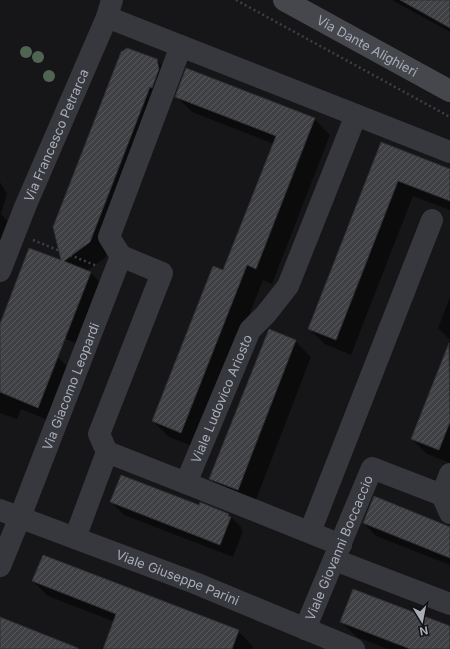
<svg xmlns="http://www.w3.org/2000/svg" width="450" height="649" viewBox="0 0 450 649" font-family="Inter,sans-serif">
	<style>
		.shadow { fill: #0007 }
		.building { fill: url(#building-hatch); stroke: #303034 }
		.lines { fill: none; stroke-linecap: round; stroke-linejoin: round }
		.path { stroke: #3d3f44; stroke-width: 2.5; stroke-dasharray: 2 3; stroke-linecap: butt }
		.minor { stroke: #37383d; stroke-width: 22 }
		.secondary { stroke: #45474d; stroke-width: 22 }
		.tree { fill: #506452 }
		.labels { text-anchor: middle; stroke-width: 4; stroke-linejoin: round; paint-order: stroke }
		.street-label { font-size: 13px; fill: #a8adb8; stroke: #111113 }
	</style>
	<defs>
		<pattern id="building-hatch" width="6" height="6" patternUnits="userSpaceOnUse"><rect width="6" height="6" fill="#404145"/><path d="M-1 1l2-2M0 6l6-6M5 7l2-2" fill="none" stroke="#595a5e"/></pattern>
	</defs>
	<rect width="100%" height="100%" fill="#161618"/>
	<!-- shadow -->
	<g class="shadow">
		<path d="M392 0H450V32Z"/>
		<path d="M157 60 172 76 166 102 105 258 86 271 91 273 106 288 83 346 23 322 63 262Z"/>
		<path d="M176 96 314 119 330 135 272 284 263 280 197 448 169 437 153 421 223 271 274 144 192 112Z"/>
		<path d="M382 143 450 170V210L413 196 351 355 325 344 309 329Z"/>
		<path d="M0 182 7 194 1 214 13 227 0 274Z"/>
		<path d="M450 297V340L438 328Z"/>
		<path d="M0 335 58 357 72 372 53 422 21 409 17 419 0 413Z"/>
		<path d="M295 341 311 357 254 505 226 494 210 479Z"/>
		<path d="M450 344V463L427 454 412 439Z"/>
		<path d="M111 502 199 506 229 515 241 527V529L243 531 233 557 124 515Z"/>
		<path d="M364 523 450 527V565L376 536Z"/>
		<path d="M33 581 238 631 253 646 252 649H101L102 647 105 648 115 622 48 596Z"/>
		<path d="M341 622 450 627V649H387L357 637Z"/>
	</g>
	<!-- building -->
	<g class="building">
		<path d="M400 0H450V28Z"/>
		<path d="M127 48 157 59 159 69 152 88 150 87 90 242 64 261 91 272 38 408 0 392V324L29 248 61 260 53 227 121 52Z"/>
		<path d="M186 68 315 118 256 269 247 265 181 433 152 421 213 266 223 270 276 136 175 97Z"/>
		<path d="M381 142 450 169V201L398 181 336 340 308 329Z"/>
		<path d="M269 329 296 340 238 490 209 479Z"/>
		<path d="M449 343 450 422 439 450 411 439Z"/>
		<path d="M121 475 199 505 200 502 229 514 228 516 231 517 220 545 110 502Z"/>
		<path d="M374 496 450 527V558L363 523Z"/>
		<path d="M43 555 239 630 232 649H103L116 614 32 581Z"/>
		<path d="M353 589 450 626V649H410L340 622Z"/>
		<path d="M0 617 78 648V649H0Z"/>
	</g>
	<g class="lines">
		<!-- path -->
		<g class="path">
			<path d="M236 0 450 117"/>
			<path d="M33 240 97 266"/>
		</g>
		<!-- minor -->
		<g class="minor">
			<path d="M107 17 450 152"/>
			<path id="s1" d="M0 271 25 207 107 17 112 0"/>
			<path d="M107 452 99 434 162 273 121 256"/>
			<path d="M186 483 341 545"/>
			<path d="M442 495 450 513"/>
			<path id="s2" d="M0 510 195 583 354 649"/>
			<path d="M310 532 432 220"/>
			<path id="s3" d="M75 538 107 452 186 483 250 330 266 314 288 286 356 115"/>
			<path d="M335 560 450 604"/>
			<path id="s4" d="M0 566 20 517 121 256 109 237 181 46"/>
			<path id="s5" d="M305 629 372 468 442 495 450 474"/>
		</g>
		<!-- secondary -->
		<path class="secondary" id="s6" d="M284 0 450 91"/>
	</g>
	<!-- trees -->
	<g class="tree">
		<circle cx="26" cy="52" r="6"/>
		<circle cx="38" cy="57" r="6"/>
		<circle cx="49" cy="76" r="6"/>
	</g>
	<g class="labels">
		<!-- street labels -->
		<g class="street-label">
			<text dy="5" stroke="none"><textPath href="#s6" startOffset="95">Via Dante Alighieri</textPath></text>
			<text dy="5" stroke="none"><textPath href="#s1" startOffset="147">Via Francesco Petrarca</textPath></text>
			<text dy="5" stroke="none"><textPath href="#s4" startOffset="193">Via Giacomo Leopardi</textPath></text>
			<text dy="5" stroke="none"><textPath href="#s3" startOffset="268">Viale Ludovico Ariosto</textPath></text>
			<text dy="5" stroke="none"><textPath href="#s5" startOffset="88">Viale Giovanni Boccaccio</textPath></text>
			<text dy="5" stroke="none"><textPath href="#s2" startOffset="190">Viale Giuseppe Parini</textPath></text>
		</g>
	</g>
	<!-- north arrow -->
	<g transform="translate(422 621) rotate(170)" stroke="#111113" stroke-width="3" paint-order="stroke">
	<path d="M0-3L7 15L0 10L-7 15Z" fill="#a8adb8"/>
	<text y="-6" font-size="11" font-weight="bold" text-anchor="middle" fill="#a8adb8">N</text>
	</g>
</svg>
